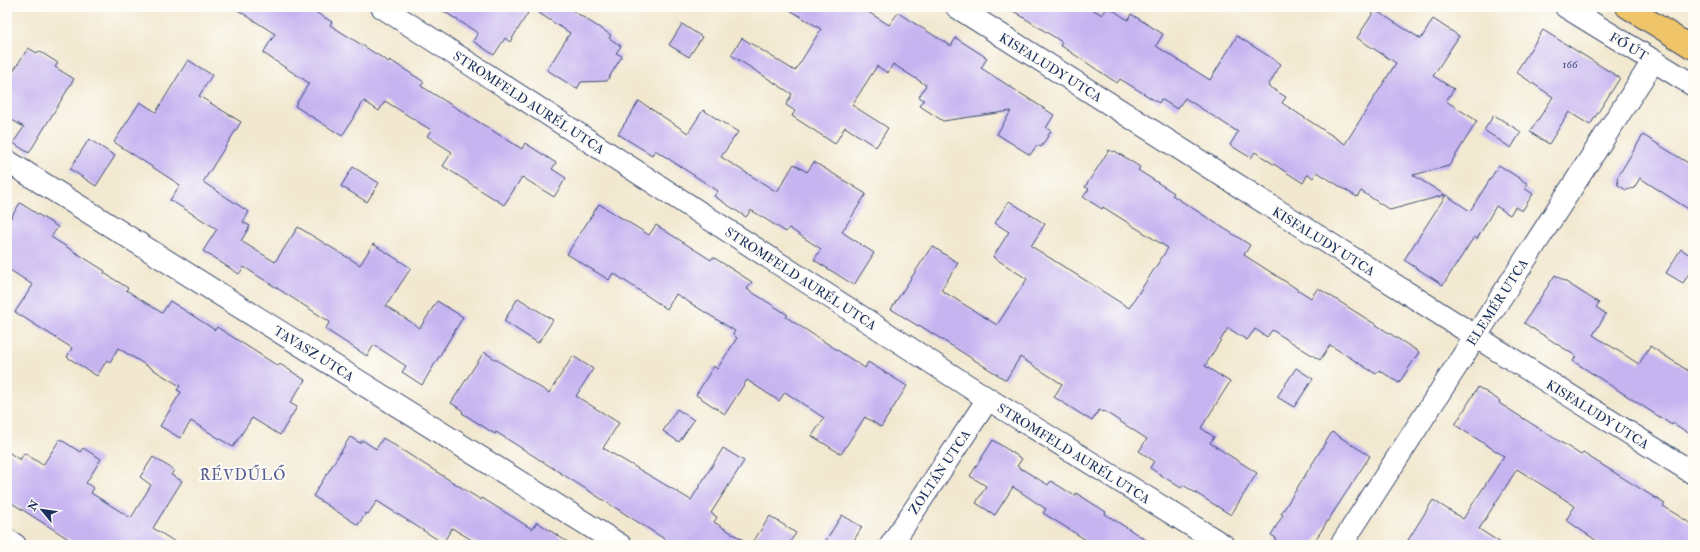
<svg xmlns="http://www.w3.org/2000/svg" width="1700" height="552" viewBox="0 0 1700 552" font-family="'IM FELL Double Pica',serif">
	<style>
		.building { fill: #c6b4f1 }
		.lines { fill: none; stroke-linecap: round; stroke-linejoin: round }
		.minor-casing { stroke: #3b4b6f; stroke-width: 24 }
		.major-casing { stroke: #3b4b6f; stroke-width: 24 }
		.minor { stroke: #fff; stroke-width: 22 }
		.major { stroke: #f0c469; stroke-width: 22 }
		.labels { text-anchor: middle; stroke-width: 4; stroke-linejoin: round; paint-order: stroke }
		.number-label { font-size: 11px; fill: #465083 }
		.street-label { font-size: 13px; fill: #1b2f5e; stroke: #fdfcf7 }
		.quarter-label { font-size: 15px; letter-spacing: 1px; fill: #575e91; stroke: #fdfcf7 }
	</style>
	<rect width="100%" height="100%" fill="#fdfcf7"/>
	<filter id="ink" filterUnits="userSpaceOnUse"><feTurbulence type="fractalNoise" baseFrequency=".025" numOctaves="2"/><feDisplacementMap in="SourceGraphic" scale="8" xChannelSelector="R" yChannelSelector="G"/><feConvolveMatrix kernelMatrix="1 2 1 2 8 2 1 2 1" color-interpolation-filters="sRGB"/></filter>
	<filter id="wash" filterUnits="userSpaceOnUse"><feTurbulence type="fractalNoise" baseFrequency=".012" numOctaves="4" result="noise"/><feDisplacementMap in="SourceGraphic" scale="16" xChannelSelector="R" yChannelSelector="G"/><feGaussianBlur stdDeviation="0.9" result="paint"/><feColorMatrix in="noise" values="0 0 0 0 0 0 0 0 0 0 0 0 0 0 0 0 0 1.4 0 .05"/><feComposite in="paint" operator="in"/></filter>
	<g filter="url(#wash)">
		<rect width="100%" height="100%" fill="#f2e8d0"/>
		<g id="blocks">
			<!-- building -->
			<g class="building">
				<path d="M233 7H307L332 22 330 25 389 62 390 60 424 82 421 86 522 149 525 143 556 163 552 169 566 178 554 197 522 177 504 205 443 166 452 152 427 136 431 130 385 101 379 111 364 101 342 136 295 106 309 83 263 53 275 34Z"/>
				<path d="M437 7H567L611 35 609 38 621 46 616 53 622 56 607 81 581 82 577 89 547 70 570 33 531 8 510 42 505 38 494 55 473 41 478 33Z"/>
				<path d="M785 7H860L889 25 898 13 951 46 956 38 987 58 981 68 1054 115 1046 128 1051 131 1041 147 1037 145 1030 155 997 134 1011 111 943 121 920 106 924 100 919 97 926 85 893 64 888 73 877 66 852 105 888 128 876 147 845 127 835 144 792 116 795 111 786 105 792 94 731 55 742 38 795 71 821 29Z"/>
				<path d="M1007 7H1089L1102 15 1108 7 1128 20 1131 14 1163 34 1156 46 1210 80 1237 36 1281 64 1268 86 1286 97 1282 103 1345 144 1396 63 1357 38 1375 10 1421 39 1433 19 1459 36 1433 76 1454 89 1446 101 1477 121 1449 166 1413 175 1445 195 1390 210 1361 191 1357 197 1317 172 1313 178 1308 174 1303 183 1255 152 1251 158 1230 145 1238 132 1185 98 1177 109 1161 99 1159 103 1120 79 1117 83 1060 45 1062 42Z"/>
				<path d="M682 24 702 37 689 57 669 45Z"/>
				<path d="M1543 30 1620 78 1590 125 1569 112 1549 144 1530 132 1553 97 1516 72Z"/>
				<path d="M28 48 37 53 39 51 58 63 55 67 74 79 29 153 13 143 24 127 7 117V81Z"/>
				<path d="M188 60 212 75 199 96 241 122 203 182 249 212 243 222 250 226 241 241 275 262 298 227 360 265 373 244 411 268 386 306 420 328 437 301 463 317 422 385 402 372 406 366 374 345 367 356 325 329 330 322 244 267 239 274 203 251 217 229 170 200 180 185 114 142 140 102 156 112Z"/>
				<path d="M639 101 688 133 703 110 738 132 721 157 777 192 794 164 807 172 814 162 866 194 842 232 874 253 854 285 814 260 821 249 789 228 786 232 751 210 746 217 714 196 718 191 655 150 652 155 618 134Z"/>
				<path d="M1494 115 1521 132 1511 148 1484 130Z"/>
				<path d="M1643 135 1693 166V212L1640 178 1634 188 1626 190 1618 185 1617 178Z"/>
				<path d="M89 139 115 156 96 186 70 169Z"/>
				<path d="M1109 150 1113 152 1115 151 1140 167 1138 170 1174 193 1172 195 1250 245 1244 255 1311 298 1318 288 1419 352 1399 383 1379 370 1376 374 1330 345 1320 360 1272 330 1267 337 1255 329 1247 340 1228 328 1205 366 1230 382 1201 428 1214 437 1210 443 1257 473 1231 515 1183 485 1181 488 1150 468 1154 461 1139 451 1147 439 1104 411 1103 412 1099 410 1092 421 1054 397 1062 384 1020 357 1006 380 919 325 918 326 891 309 932 246 958 263 941 290 997 325 1027 279 993 257 1009 232 995 223 1009 201 1045 224 1031 246 1129 308 1168 248 1103 207 1102 209 1083 197 1089 189 1085 187Z"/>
				<path d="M1499 165 1528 184 1524 188 1533 194 1522 211 1515 207 1510 215 1496 206 1477 239 1474 237 1443 285 1404 260 1446 195 1470 211Z"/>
				<path d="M353 167 379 183 367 202 341 186Z"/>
				<path d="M20 203 58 227 51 237 105 271 104 273 128 288 126 290 162 313 170 301 215 330 217 327 278 366 280 364 305 380 290 403 297 407 280 435 252 418 233 447 191 421 180 438 160 426 181 392 177 390 180 386 118 348 110 362 107 360 97 376 67 357 72 348 15 312 33 285 7 268V224Z"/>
				<path d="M599 204 649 235 656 225 711 260 713 257 752 282 747 289 788 315 786 317 865 368 868 362 907 386 881 427 865 417 841 454 812 436 824 418 785 392 779 401 747 380 725 414 696 395 714 366 717 369 737 338 733 334 735 331 676 294 667 309 613 273 609 280 567 254Z"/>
				<path d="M1681 249 1693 257V267L1683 283 1666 273Z"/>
				<path d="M1555 275 1599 303 1596 307 1606 314 1593 335 1639 364 1650 346 1693 374V436L1673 423 1672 425 1573 361 1576 356 1524 323Z"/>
				<path d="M518 298 553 320 538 343 504 321Z"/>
				<path d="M484 352 549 393 573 356 593 369 576 396 619 423 603 448 691 500 723 448 744 461 711 513 717 517 714 522 751 545H674L496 432 495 434 462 413 463 411 451 403Z"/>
				<path d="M1296 368 1313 379 1294 407 1277 397Z"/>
				<path d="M1478 387 1500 401 1499 403 1581 455 1583 453 1665 504 1663 506 1693 525V545H1603L1566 520 1575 506 1517 469 1479 529 1504 545H1405L1433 500 1463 519 1504 456 1455 425Z"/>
				<path d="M677 409 694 420 679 442 663 431Z"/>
				<path d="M1332 432 1370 456 1312 545H1272L1276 538 1271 535 1283 515 1281 514Z"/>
				<path d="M350 437 360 443 362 440 376 449 383 438 481 500 482 498 532 529 537 522 572 545H480L452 528 443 543 377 501 368 514 366 513 358 525 313 496Z"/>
				<path d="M60 439 80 452 83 448 101 459 86 483 94 488 91 493 131 518 151 485 140 477 153 457 174 470 171 475 182 481 153 528 180 545H78L7 500V451L20 460 24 453 43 465Z"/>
				<path d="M993 440 1022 459 1017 466 1048 485 1051 481 1075 496 1076 493 1106 512 1105 514 1154 545H1094L1043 513 1046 509 1013 487 995 515 976 503 986 486 970 476Z"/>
				<path d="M842 515 862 527 851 545H823Z"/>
				<path d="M770 516 796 533 788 545H751Z"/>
			</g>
		</g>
	</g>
	<g filter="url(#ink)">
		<use href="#blocks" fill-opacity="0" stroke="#3b4b6f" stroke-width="1"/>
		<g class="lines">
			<!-- minor casing -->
			<g class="minor-casing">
				<g id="minor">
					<path d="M382 7 988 399 1223 545"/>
					<path d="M957 7 1475 336 1693 473"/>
					<path d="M1566 7 1693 85"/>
					<path d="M7 161 620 545"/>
					<path d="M7 540 15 545"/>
					<path d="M891 545 988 399"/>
					<path d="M1341 545 1654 60"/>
				</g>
			</g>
			<!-- major casing -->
			<g class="major-casing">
				<path id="major" d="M1627 7 1693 48"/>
			</g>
			<!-- minor -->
			<use href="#minor" class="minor"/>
			<!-- major -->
			<use href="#major" class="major"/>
		</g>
	</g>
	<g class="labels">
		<!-- number labels -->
		<g class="number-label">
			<text x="1570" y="68">166</text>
		</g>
		<!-- street labels -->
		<g class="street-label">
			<text transform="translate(1629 46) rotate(31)" y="5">FŐ ÚT</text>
			<text transform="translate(1051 67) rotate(32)" y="5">KISFALUDY UTCA</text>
			<text transform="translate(529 102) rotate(33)" y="5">STROMFELD AURÉL UTCA</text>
			<text transform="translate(1324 241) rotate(32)" y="5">KISFALUDY UTCA</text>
			<text transform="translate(801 278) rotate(33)" y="5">STROMFELD AURÉL UTCA</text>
			<text transform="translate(1497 302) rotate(-57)" y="5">ELEMÉR UTCA</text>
			<text transform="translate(314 353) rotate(32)" y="5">TAVASZ UTCA</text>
			<text transform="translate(1598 414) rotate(32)" y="5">KISFALUDY UTCA</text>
			<text transform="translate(1074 453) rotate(32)" y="5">STROMFELD AURÉL UTCA</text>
			<text transform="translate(939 472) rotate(-56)" y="5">ZOLTÁN UTCA</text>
		</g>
		<!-- quarter labels -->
		<g class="quarter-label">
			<text x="243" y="480">RÉVDŰLŐ</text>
		</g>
	</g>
	<!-- margin -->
	<rect width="1700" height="552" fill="none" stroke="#fdfcf7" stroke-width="24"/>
	<!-- north arrow -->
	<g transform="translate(42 510) rotate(299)" stroke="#fdfcf7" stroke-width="3" paint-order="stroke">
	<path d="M0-3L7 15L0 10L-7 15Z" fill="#1b2f5e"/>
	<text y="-6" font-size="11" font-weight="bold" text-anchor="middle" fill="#1b2f5e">N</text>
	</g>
</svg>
